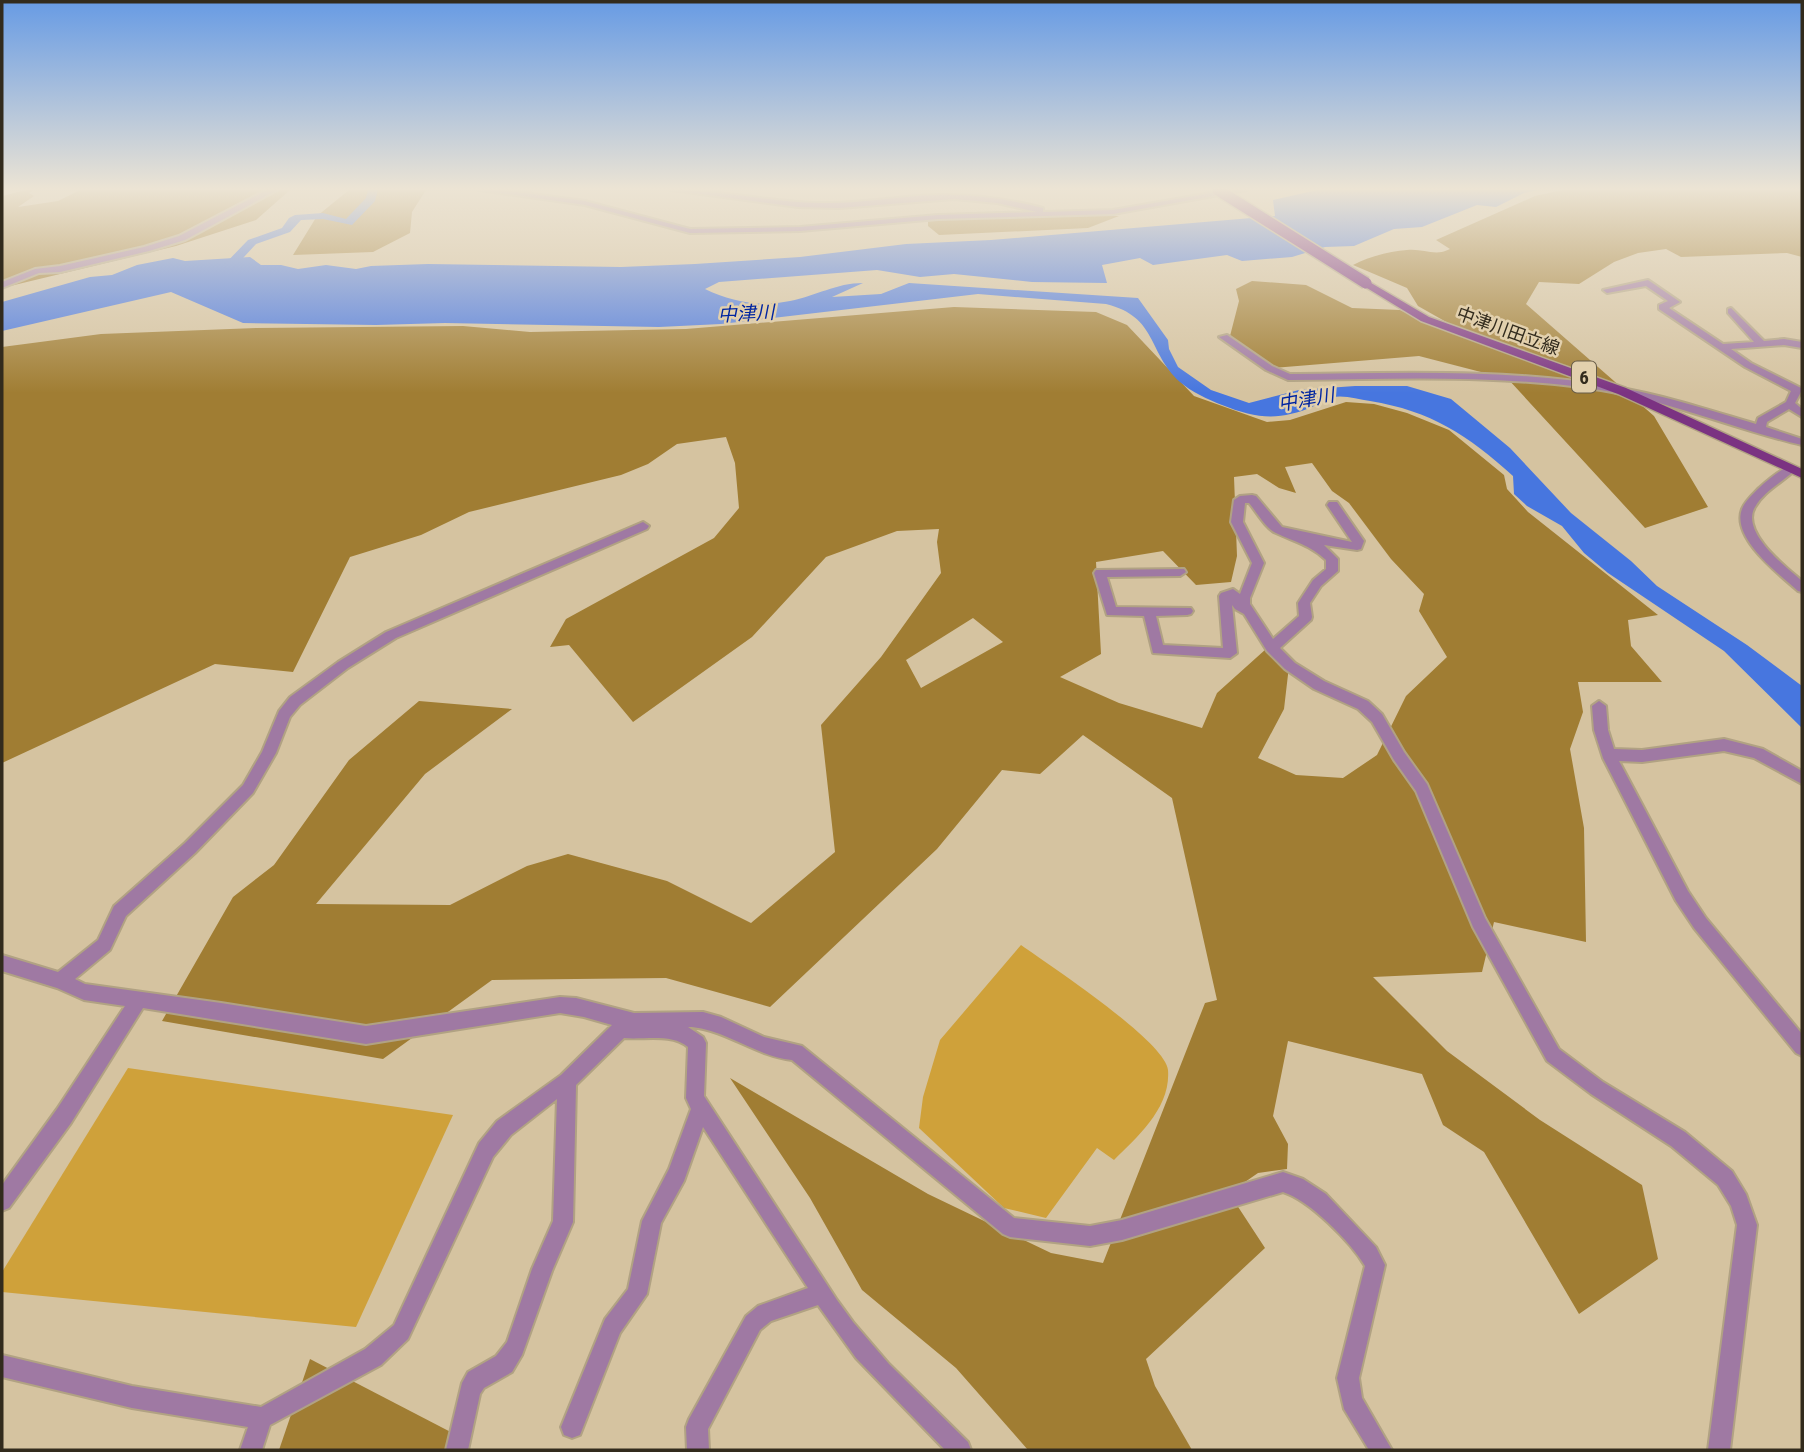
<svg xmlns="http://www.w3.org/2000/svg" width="1804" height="1452" viewBox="0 0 1804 1452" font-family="'Roboto Condensed','Noto Sans JP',sans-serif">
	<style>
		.green { fill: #cfa13a }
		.forest { fill: #a07d33; fill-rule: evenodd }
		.water { fill: #4776df }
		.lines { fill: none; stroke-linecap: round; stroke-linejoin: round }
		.river { fill: #4776df; fill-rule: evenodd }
		.minor-casing { stroke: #b1a283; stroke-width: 4 }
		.major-casing { stroke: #b1a283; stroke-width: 3 }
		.minor { fill: #9f79a3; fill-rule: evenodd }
		.major { fill: #7b3382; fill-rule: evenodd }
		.major-bridge-casing { stroke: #b1a283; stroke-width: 14; stroke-linecap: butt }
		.major-bridge { stroke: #7b3382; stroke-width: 11 }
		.labels { text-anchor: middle; stroke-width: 5; stroke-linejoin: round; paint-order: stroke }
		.far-street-label { font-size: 18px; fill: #322b1d; stroke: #e2d0ad }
		.far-water-label { font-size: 19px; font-style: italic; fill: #0025a1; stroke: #e2d0ad }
		.shield { fill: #e2d0ad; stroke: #675c48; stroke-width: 2 }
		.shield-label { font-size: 19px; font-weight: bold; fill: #322b1d }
	</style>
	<rect width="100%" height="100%" fill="#d5c3a0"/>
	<!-- green -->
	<g class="green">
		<path d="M1021 945C1049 965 1165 1041 1168 1070 1171 1108 1137 1137 1114 1160L1097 1148 1046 1218 1004 1208 919 1128 923 1097 940 1040Z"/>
		<path d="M128 1068 453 1115 356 1327 2 1292V1272Z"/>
	</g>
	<!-- forest -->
	<g class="forest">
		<path d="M26 190H33L29 193 34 196 18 207 58 201 80 190H290L256 220 176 246 2 288V196Z"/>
		<path d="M349 190H426L412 212 410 233 373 252 293 255 317 216Z"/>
		<path d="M1562 190H1802V257L1787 253 1681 257 1666 249 1638 253 1614 262 1579 284 1539 282 1526 304 1654 416 1708 507 1645 528 1508 379 1419 356 1273 368 1230 336 1239 301 1236 289 1252 281 1306 285 1352 308 1400 310 1439 328 1448 323 1418 306 1407 288 1353 265C1368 257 1390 251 1407 250 1423 248 1435 257 1450 249L1436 240 1535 196Z"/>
		<path d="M1010 214 1119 216 1088 228 939 235 928 226V218Z"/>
		<path d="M954 307 1096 312 1127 325 1194 396 1267 422 1290 420 1346 402 1374 404 1407 413 1449 430 1504 475 1507 489 1528 512 1658 615 1628 620 1631 646 1662 682H1578L1583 712 1570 749 1584 828 1586 942 1494 922 1482 972 1373 977 1447 1051 1540 1120 1642 1185 1658 1259 1579 1314 1484 1152 1443 1125 1422 1074 1288 1041 1273 1116 1288 1144 1287 1169 1258 1173 1229 1193 1265 1248 1146 1359 1155 1386 1192 1450H1028L956 1368 862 1290 810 1198 730 1078 928 1194 1051 1253 1103 1263 1205 1003 1217 1000 1172 798 1083 735 1040 774 1002 770 937 849 770 1007 666 978 492 980 383 1059 162 1021 233 897 274 865 349 760 419 701 512 709 425 774 316 904 450 905 527 866 568 854 667 881 751 923 835 852 821 725 881 657 941 573 937 542 939 529 897 531 826 557 752 637 633 722 569 645 550 647 566 619 714 538 739 508 735 463 726 437 677 444 648 464 621 475 469 512 421 535 350 557 293 672 215 664 2 763V347L101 334 257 328 463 326 530 332 686 329ZM1312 463 1332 491 1349 503 1391 559 1424 594 1419 611 1447 657 1406 696 1377 755 1343 778 1296 775 1258 758 1284 709 1289 666 1266 649 1217 693 1202 728 1119 703 1060 677 1101 654 1096 562 1163 551 1196 585 1231 582 1237 556 1234 477 1257 474 1279 488 1296 493 1285 467ZM973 618 1003 642 921 688 906 660Z"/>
		<path d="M310 1359 468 1441 467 1450H279Z"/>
	</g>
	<!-- water -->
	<path class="water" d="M1317 190H1538L1524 193 1496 207 1477 205 1422 227 1394 229 1354 246 1325 247 1292 257 1242 261 1227 255 1153 265 1140 258 1102 265 1107 283 1032 282 954 274 920 277 877 270 719 282 705 289C731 302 761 307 790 301 816 296 836 283 863 283L832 297 881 294 909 283 1138 298 1168 340 1169 349 1178 367 1211 390 1249 403 1299 390 1355 386H1407L1451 399 1510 448 1571 513 1631 561 1657 586 1747 645 1802 686V728L1724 651 1608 573 1584 553 1562 526 1527 506 1514 494 1513 476C1468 435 1431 411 1370 401 1358 399 1345 395 1333 397 1326 397 1321 404 1314 406 1280 421 1257 419 1222 405 1209 400 1190 391 1180 382 1147 352 1158 317 1106 304L978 294 721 324 659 327 445 323 376 325 243 323 171 292 2 331V302L90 277 112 275 137 265 173 258 185 261 250 257 261 265H281L298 269 326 265 356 269 371 266 428 264 621 267 695 264 800 257 906 244 991 240 1275 216 1273 200Z"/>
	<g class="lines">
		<!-- river -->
		<path class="river" d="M368 190H378L375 201 352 225 323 219 301 220 290 232 256 244 232 270 222 267 248 240 282 228 289 218 295 215 323 213 346 219 366 198Z"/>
		<!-- minor casing -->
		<g class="minor-casing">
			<g id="minor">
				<path d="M267 190H277L185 240 149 251 60 272 39 273 2 288V282L35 269 60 266 144 247 179 236Z"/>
				<path d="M479 190H503L585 201 690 229 800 227 938 215 1037 212 997 203 954 199 839 208 798 207 671 190C721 190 770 202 820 203 859 204 898 196 937 195 973 194 1008 199 1043 208V212L1113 210 1228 190H1247L1113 214 938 219 800 231 690 233 585 205Z"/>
				<path d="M1648 280 1680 302 1669 308 1723 344 1754 342 1728 313V309L1731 308 1764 341 1784 339 1802 342V348L1784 345 1731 349 1751 363 1801 388 1802 390 1795 403 1802 409V417L1789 409 1767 422 1766 427 1802 439V445C1742 431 1684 407 1623 394 1517 373 1396 379 1288 380L1266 370 1219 337 1227 335 1272 366 1290 374C1400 373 1512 368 1621 388 1667 396 1712 411 1756 424L1758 418 1786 402 1791 391 1745 367 1659 309V305L1668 301 1646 286 1607 293 1603 290Z"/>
				<path d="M1790 466 1796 469C1783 482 1764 491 1755 507 1740 532 1786 567 1802 581V592L1798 591C1779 574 1731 538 1742 509 1745 501 1753 494 1759 488 1768 480 1779 470 1790 466Z"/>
				<path d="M1252 495 1256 496 1282 527 1352 542 1327 505 1329 502H1337L1364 541 1361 549 1357 550 1324 545 1338 559V571L1321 586 1310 603 1312 617 1311 620 1280 648 1295 663 1324 681 1368 701 1382 714 1404 752 1427 784 1485 918 1559 1049 1603 1082 1685 1132 1732 1171 1746 1194 1757 1225 1730 1450H1708L1737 1225 1731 1206 1718 1185 1671 1146 1591 1094 1547 1061 1473 927 1416 791 1394 760 1372 722 1358 709 1314 689 1285 669 1267 651 1244 614 1235 609 1232 605 1237 653 1230 658 1153 653 1144 616 1107 615 1094 573 1096 570 1184 569 1186 572 1180 576 1107 577 1116 607 1191 608 1193 611 1191 614 1187 615 1156 616 1163 645 1223 648 1219 596 1221 593 1233 589 1240 594 1252 563 1231 522 1234 500 1240 496ZM1245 503H1249C1256 511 1266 529 1276 533 1295 542 1310 545 1326 560V569L1313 580 1298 603 1299 616 1273 639 1250 604V598L1264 563 1243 522Z"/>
				<path d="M643 522 649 526 647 529 396 638 348 668 300 705 290 717 276 753 253 793 195 853 126 916 110 950 75 979 85 984 221 1003 366 1026 560 997 576 998 634 1013 703 1012 721 1017 764 1037 802 1046 1014 1218 1090 1226 1122 1220 1283 1172 1303 1179 1326 1194 1376 1247 1385 1265 1359 1378 1362 1398 1392 1450H1369L1344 1409 1337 1378 1365 1266C1351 1242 1309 1200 1283 1192L1122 1240 1090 1246 1010 1237 1003 1234 792 1060C756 1056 728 1031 692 1027H688L703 1037 706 1043 704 1096 837 1300 853 1322 889 1364 968 1442 971 1450H945L856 1358 818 1305 771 1321 760 1330 708 1429 709 1450H687L686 1427 689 1419 746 1316 758 1306 808 1288 703 1127 684 1181 661 1223 647 1294 620 1333 580 1435 572 1438 564 1435 561 1427 605 1319 628 1289 642 1221 669 1169 691 1109 686 1098 688 1047C672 1033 644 1040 624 1038L576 1085 573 1222 552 1271 522 1355 512 1372 484 1388 480 1394 468 1450H446L462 1383 468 1372 496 1356 507 1342 532 1269 553 1221 557 1099 511 1135 493 1157 408 1339 381 1365 270 1425 262 1450H240L248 1427 132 1408 2 1377V1355L132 1386 261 1407 365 1349 394 1325 479 1143 497 1121 561 1075 612 1025 584 1017 560 1013 366 1044 143 1008 71 1123 9 1208 2 1211V1185L57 1109 125 1006 84 1000 57 988 2 971V955L58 972 98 940 114 906 185 843 243 785 262 752 279 711 290 697 338 662 386 632Z"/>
				<path d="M1599 701 1606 706 1608 730 1614 749 1642 750 1724 739 1763 749 1802 771V784L1754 758 1724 751 1642 762 1619 761 1688 891 1706 918 1802 1034V1056L1796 1053 1694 928 1676 901 1603 758 1594 730 1592 706Z"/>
			</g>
		</g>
		<!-- major casing -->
		<g class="major-casing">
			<path id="major" d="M1366 280 1429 317 1626 388 1802 469V478L1618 394 1421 321 1362 285 1360 283Z"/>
		</g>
		<!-- minor -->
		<use href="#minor" class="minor"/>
		<!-- major -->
		<use href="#major" class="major"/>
		<!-- major-bridge casing -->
		<g class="major-bridge-casing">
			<path id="major-bridge" d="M1218 190 1366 283"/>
		</g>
		<!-- major-bridge -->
		<use href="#major-bridge" class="major-bridge"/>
	</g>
	<!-- sky -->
	<linearGradient id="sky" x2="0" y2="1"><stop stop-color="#679be4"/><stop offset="0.48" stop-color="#ece4d4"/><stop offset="1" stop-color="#ece4d4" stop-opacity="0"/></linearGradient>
	<rect width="1804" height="393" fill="url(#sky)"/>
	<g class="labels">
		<!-- far-street labels -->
		<g class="far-street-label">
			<text transform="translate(1508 331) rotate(20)" y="6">中津川田立線</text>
		</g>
		<!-- far-water labels -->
		<g class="far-water-label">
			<text transform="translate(746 313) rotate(-3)" y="7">中津川</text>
			<text transform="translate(1306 399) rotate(-10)" y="7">中津川</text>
		</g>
		<!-- shield labels -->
		<rect class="shield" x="1572" y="361.5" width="24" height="31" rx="5"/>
		<g class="shield-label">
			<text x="1584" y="384">6</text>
		</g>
	</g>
	<!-- border -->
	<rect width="1804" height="1452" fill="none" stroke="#322b1d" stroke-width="7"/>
</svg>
